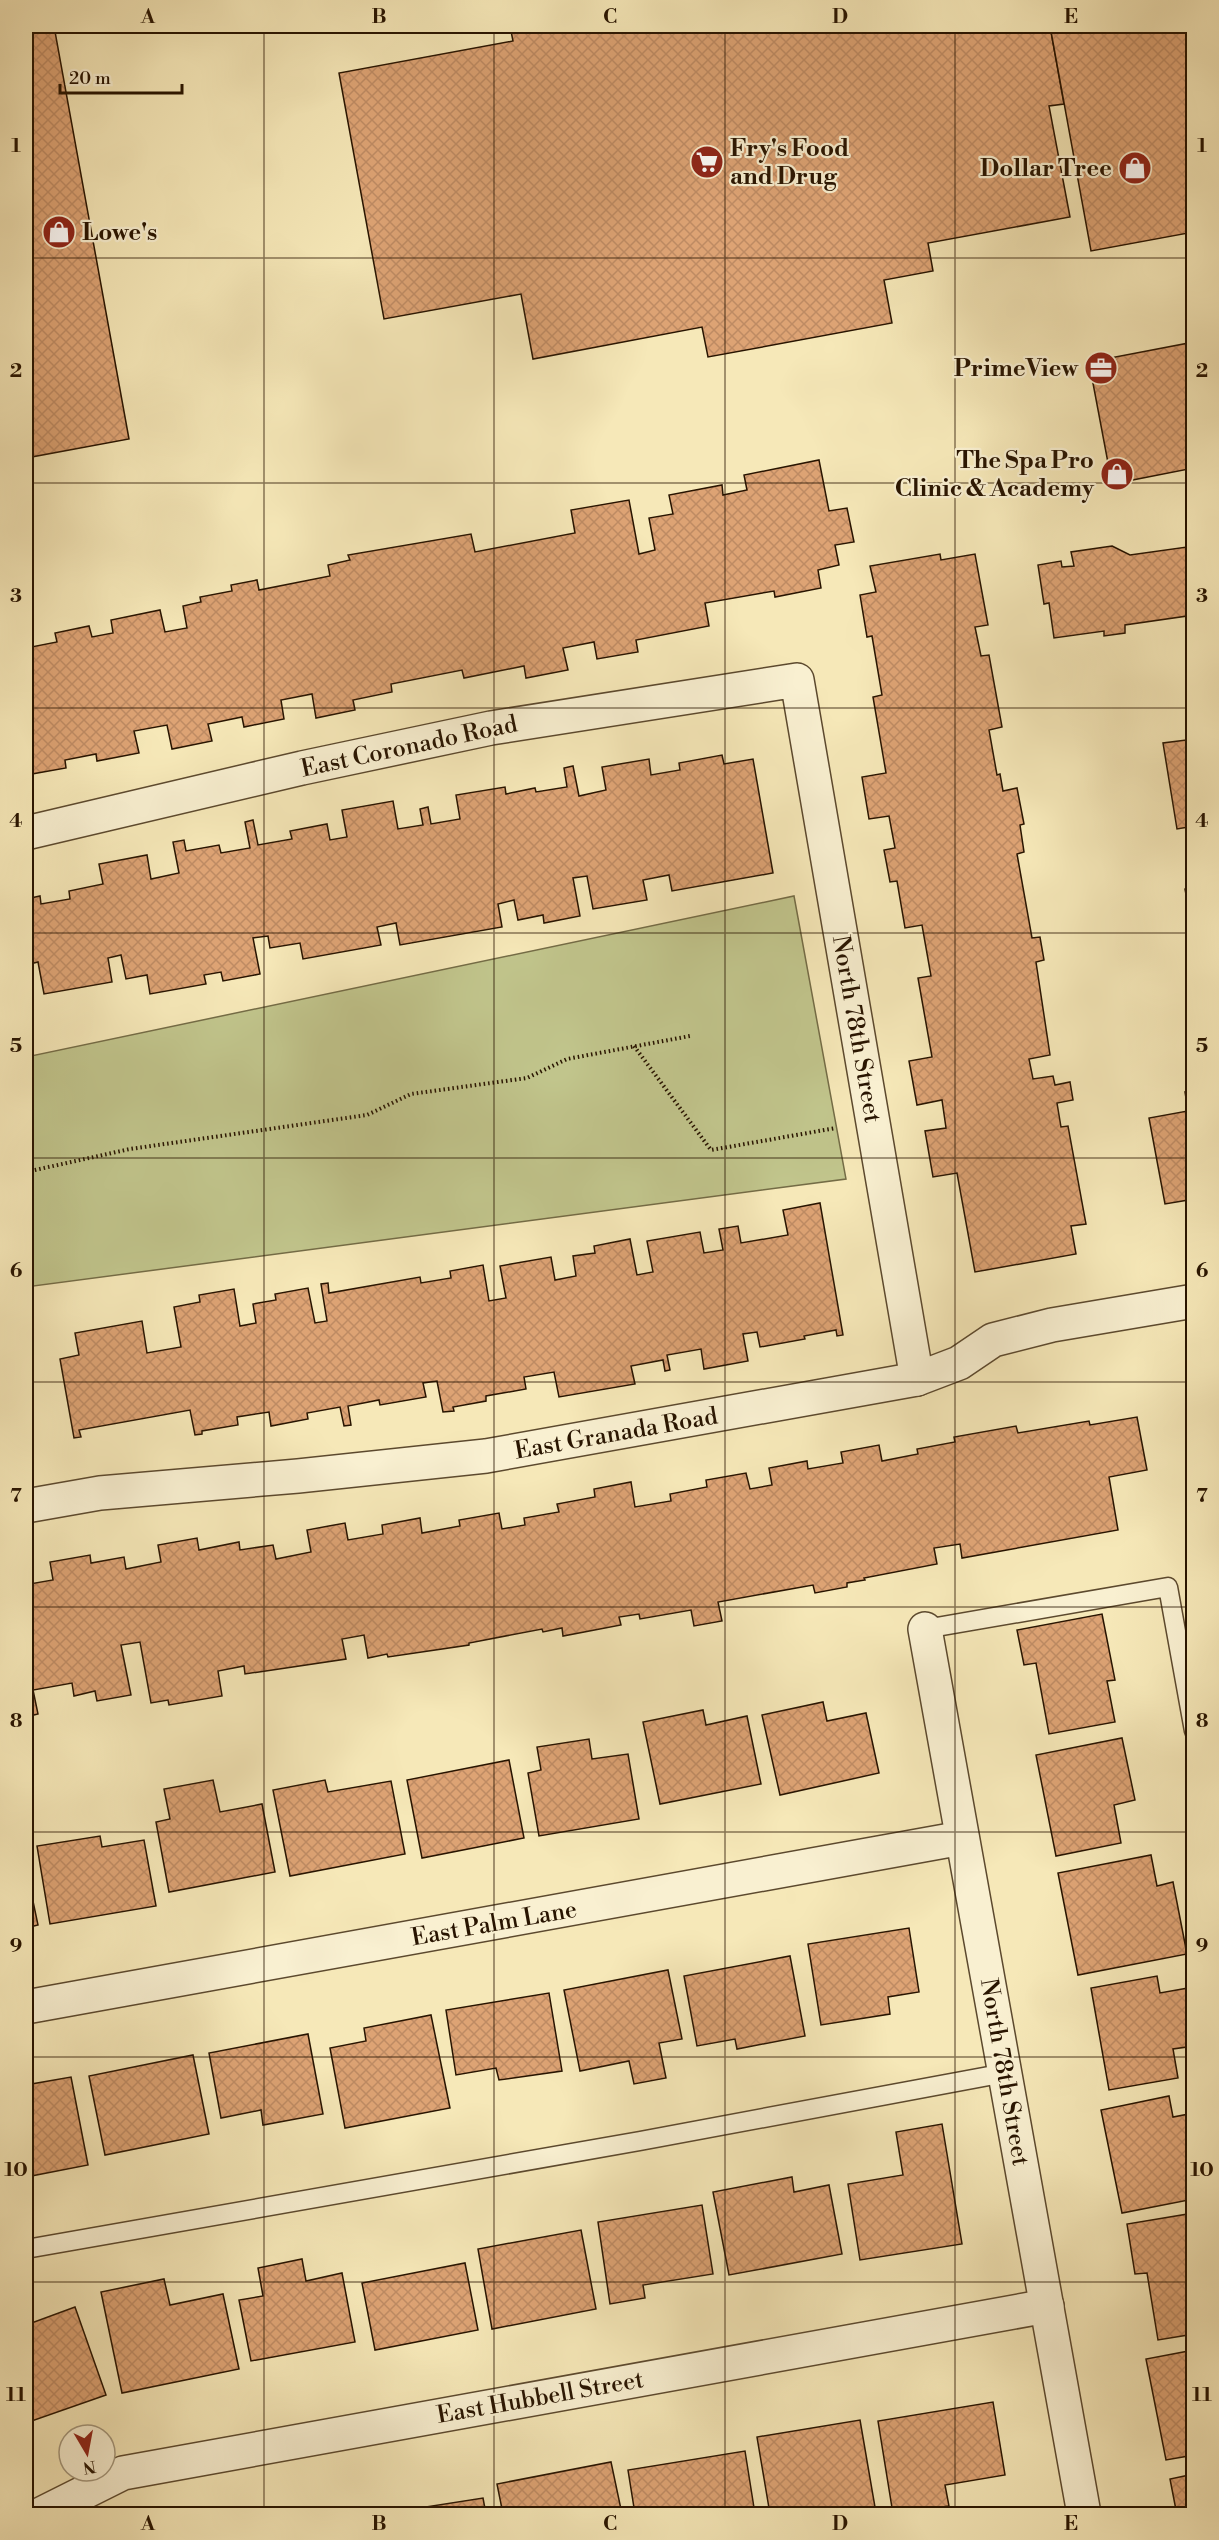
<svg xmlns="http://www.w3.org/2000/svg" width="1219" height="2540" viewBox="0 0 1219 2540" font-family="'Libre Bodoni',serif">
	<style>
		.green { fill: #c1c58c; stroke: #746c46; stroke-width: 1.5 }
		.building { fill: url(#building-cross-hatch); stroke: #281400; stroke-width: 1.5 }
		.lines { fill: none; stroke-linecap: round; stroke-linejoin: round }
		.service-casing { stroke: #5c492e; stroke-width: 21 }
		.minor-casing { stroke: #5c492e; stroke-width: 36 }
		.path { stroke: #281400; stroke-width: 4; stroke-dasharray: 1.5 3; stroke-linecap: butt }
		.service { stroke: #f9f0d1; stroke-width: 18 }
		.minor { stroke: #f9f0d1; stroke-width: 33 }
		.grid { fill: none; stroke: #281400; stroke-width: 1.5; stroke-opacity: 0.55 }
		.labels { text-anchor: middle; stroke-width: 4.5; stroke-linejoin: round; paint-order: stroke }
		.poi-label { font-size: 24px; font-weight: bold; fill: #281400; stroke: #f9f0d1; text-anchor: end }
		.street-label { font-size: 24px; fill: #281400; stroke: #f9f0d1 }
		.neatline { fill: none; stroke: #281400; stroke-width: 2 }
		.grid-label { font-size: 20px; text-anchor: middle; font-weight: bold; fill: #281400 }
	</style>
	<defs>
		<pattern id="building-cross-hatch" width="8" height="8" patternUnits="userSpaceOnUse" patternTransform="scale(1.5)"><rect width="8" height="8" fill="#dda374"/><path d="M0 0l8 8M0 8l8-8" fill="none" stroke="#be8b63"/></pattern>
	</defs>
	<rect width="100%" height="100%" fill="#f6e8b8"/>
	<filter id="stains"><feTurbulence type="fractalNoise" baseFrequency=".00333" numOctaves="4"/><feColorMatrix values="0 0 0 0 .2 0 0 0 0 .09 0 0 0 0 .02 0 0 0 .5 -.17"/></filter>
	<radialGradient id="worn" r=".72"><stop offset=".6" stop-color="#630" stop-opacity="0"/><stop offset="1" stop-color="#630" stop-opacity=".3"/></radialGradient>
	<!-- green -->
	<path class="green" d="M794 896 846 1179 26 1287V1057Z"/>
	<!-- building -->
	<g class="building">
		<path d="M26 26H54L129 439 26 458Z"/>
		<path d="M510 26H1050L1064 104 1049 106 1070 217 928 243 933 271 884 280 892 323 708 357 702 327 533 359 521 294 384 319 339 73 513 41Z"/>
		<path d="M1050 26H1194V232L1091 251Z"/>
		<path d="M1194 342V468L1112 484 1089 362Z"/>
		<path d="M819 460 829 511 847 508 854 542 835 545 839 565 818 570 821 588 775 597 774 591 705 603 709 626 636 640 638 652 597 659 594 642 563 648 568 670 526 678 524 666 464 678 462 670 391 684 392 692 353 700 355 710 316 718 312 694 281 700 284 719 244 727 242 717 208 724 212 741 172 749 167 725 134 731 139 753 97 761 96 754 65 760 66 768 26 775V648L57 642 55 633 89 626 92 637 113 633 111 620 160 610 165 632 187 628 183 606 201 602 200 597 232 591 231 585 257 580 259 590 330 576 328 565 350 560 348 555 471 534 475 552 575 533 571 510 629 500 639 554 655 550 649 518 673 514 669 495 722 485 723 495 747 490 744 475Z"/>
		<path d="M1112 546 1130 555 1194 546V615L1125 625V633L1104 636V631L1054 638 1049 603 1044 604 1038 565 1061 561 1062 567 1074 566 1071 552Z"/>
		<path d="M940 554 941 560 975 554 988 625 975 627 981 656 989 655 1002 727 989 730 997 775 1000 774 1003 791 1017 788 1024 824 1020 825 1024 852 1017 854 1032 938 1040 937 1044 960 1036 962 1050 1055 1029 1059 1033 1079 1053 1076 1055 1085 1070 1082 1073 1100 1057 1103 1061 1127 1068 1126 1086 1224 1071 1226 1076 1254 975 1272 957 1173 933 1177 925 1131 946 1128 942 1100 917 1105 909 1061 932 1057 918 978 931 976 922 925 905 928 897 881 890 882 884 850 895 848 889 816 869 819 862 777 886 773 873 697 882 695 872 636 867 637 860 595 876 592 870 566Z"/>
		<path d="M1194 739V826L1177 829 1163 743Z"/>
		<path d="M722 755 724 764 753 759 773 873 672 891 669 875 643 880 647 900 593 909 587 876 573 878 580 916 544 923 543 915 518 920 514 900 498 904 502 927 400 945 396 923 377 927 381 945 303 959 300 943 270 948 268 936 253 938 260 974 223 981 221 972 204 975 206 984 150 994 147 975 126 979 121 955 108 958 112 982 44 994 38 962 26 965V899L40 896 41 904 70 899 69 891 103 884 99 864 147 855 151 879 179 873 173 842 184 840 186 851 219 845 221 853 250 848 245 822 253 820 258 845 292 839 290 831 327 824 330 840 347 837 342 810 393 801 398 829 423 825 420 809 428 807 431 824 460 819 456 795 505 787 506 794 535 788 536 792 567 787 564 768 573 766 579 796 606 790 602 767 649 759 651 775 680 770 679 763Z"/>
		<path d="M1194 887V937L1185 889Z"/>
		<path d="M1194 1091V1199L1165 1204 1149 1118 1188 1111 1185 1092Z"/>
		<path d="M820 1203 843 1335 837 1336 836 1330 804 1336 805 1339 760 1347 757 1332 743 1334 748 1361 704 1369 701 1349 667 1355 670 1370 665 1371 663 1360 631 1366 635 1384 559 1397 554 1372 524 1377 526 1389 486 1396V1401L453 1407 454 1411 443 1412 437 1381 423 1383 426 1397 380 1405 379 1400 348 1406 351 1425 344 1426 340 1407 307 1413 308 1419 271 1426 269 1412 237 1417 238 1425 202 1431V1434L195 1435 190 1410 79 1430 81 1437 74 1438 60 1359 79 1355 75 1333 142 1321 147 1353 181 1347 174 1307 200 1302 199 1295 234 1289 240 1326 256 1323 253 1304 276 1300 275 1294 308 1288 315 1323 327 1321 321 1284 328 1283 329 1293 420 1277 421 1283 451 1278 450 1271 483 1265 489 1301 506 1298 500 1266 551 1257 555 1280 576 1276 573 1256 595 1253 594 1246 630 1239 637 1275 653 1272 647 1241 700 1232 704 1253 723 1250 719 1229 738 1226 741 1243 788 1235 783 1210Z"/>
		<path d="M1137 1417 1147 1470 1109 1477 1118 1530 962 1558 960 1544 934 1548 937 1564 864 1578 865 1580 847 1583V1587L815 1593 813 1585 718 1602 722 1621 694 1626 691 1610 640 1619 639 1614 619 1617 621 1625 563 1636 562 1628 543 1632 542 1629 469 1643V1645L388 1657 387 1654 368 1658 364 1635 342 1639 346 1659 245 1674 244 1666 218 1671 222 1696 169 1705 168 1700 151 1703 140 1642 121 1645 131 1695 97 1701 95 1691 74 1696 72 1683 33 1690 38 1714 26 1717V1566H27L30 1584 53 1580 50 1562 90 1555 91 1563 124 1557 126 1569 161 1562 158 1545 197 1538 199 1550 239 1542 240 1550 273 1545 276 1559 311 1552 307 1530 345 1523 348 1540 383 1534 382 1525 420 1518 422 1533 460 1526 459 1520 499 1513 502 1529 525 1525 524 1518 559 1512 557 1504 595 1497 594 1489 631 1482 635 1507 671 1501 670 1494 707 1487 706 1480 746 1473 750 1489 772 1485 769 1468 807 1461 808 1469 843 1463 841 1452 879 1445 882 1461 918 1454 917 1449 955 1442 954 1437 1016 1426 1018 1433 1089 1421 1090 1425Z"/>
		<path d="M1102 1614 1115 1680 1107 1681 1115 1722 1049 1734 1036 1663 1024 1665 1017 1630Z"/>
		<path d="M823 1702 827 1721 866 1713 879 1773 780 1795 762 1715Z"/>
		<path d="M703 1710 706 1725 747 1716 761 1784 660 1804 643 1722Z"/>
		<path d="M1122 1738 1135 1800 1114 1805 1121 1843 1056 1856 1036 1755Z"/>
		<path d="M589 1739 592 1759 628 1754 639 1819 539 1836 528 1773 541 1770 537 1747Z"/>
		<path d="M509 1760 524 1838 422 1858 407 1780Z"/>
		<path d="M213 1780 220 1812 262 1804 275 1872 169 1892 156 1822 170 1819 164 1789Z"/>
		<path d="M325 1780 328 1792 391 1781 405 1854 290 1876 273 1790Z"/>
		<path d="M100 1836 102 1847 144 1840 156 1906 50 1924 37 1846Z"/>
		<path d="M1151 1855 1157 1886 1173 1882 1187 1954 1078 1975 1058 1873Z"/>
		<path d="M26 1868 38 1925 26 1928Z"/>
		<path d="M909 1928 919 1992 888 1997 890 2014 821 2025 808 1944Z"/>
		<path d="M790 1956 805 2036 737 2049 735 2039 697 2046 684 1976Z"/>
		<path d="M668 1970 682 2039 659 2043 666 2078 634 2084 629 2061 580 2071 564 1990Z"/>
		<path d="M1157 1976 1160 1993 1194 1987V2046L1173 2049 1178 2078 1109 2090 1091 1988Z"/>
		<path d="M549 1993 562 2071 499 2080 496 2068 456 2075 446 2010Z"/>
		<path d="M431 2015 450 2108 345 2128 330 2048 366 2041 364 2028Z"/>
		<path d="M308 2034 323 2114 263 2125 261 2110 221 2118 209 2053Z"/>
		<path d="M193 2055 209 2134 105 2155 89 2076Z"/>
		<path d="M71 2077 88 2165 26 2177V2085Z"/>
		<path d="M1169 2096 1173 2117 1194 2113V2142H1191L1194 2199 1122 2213 1101 2110Z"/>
		<path d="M942 2124 962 2244 860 2260 848 2184 903 2175 896 2132Z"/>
		<path d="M792 2177 794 2192 829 2185 842 2254 729 2275 713 2192Z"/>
		<path d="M702 2205 713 2274 643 2285 645 2298 610 2304 598 2222Z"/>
		<path d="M1194 2213V2334L1158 2340 1147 2273 1135 2274 1127 2224Z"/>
		<path d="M581 2230 596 2309 492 2329 478 2249Z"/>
		<path d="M302 2259 306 2281 342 2273 355 2342 251 2361 239 2300 263 2296 258 2268Z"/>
		<path d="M465 2263 478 2330 375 2350 362 2283Z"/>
		<path d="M164 2279 170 2305 223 2294 239 2369 122 2393 101 2292Z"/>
		<path d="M75 2307 106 2395 26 2423V2325Z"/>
		<path d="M1194 2350V2455L1166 2460 1146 2359Z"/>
		<path d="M993 2402 1005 2475 945 2485 949 2506 893 2514 878 2421Z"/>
		<path d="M860 2420 875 2507 829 2514H770L757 2437Z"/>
		<path d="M745 2451 755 2514H635L628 2470Z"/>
		<path d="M611 2462 622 2514H503L497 2484Z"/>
		<path d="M1194 2474V2514H1188L1186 2508 1176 2510 1170 2479Z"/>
		<path d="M483 2498 486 2514H381Z"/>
		<path d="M354 2511 355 2514H330Z"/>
	</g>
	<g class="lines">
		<!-- service casing -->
		<g class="service-casing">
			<g id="service">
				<path d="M925 1629 1168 1587 1194 1731"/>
				<path d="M26 2249 640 2141 1005 2073"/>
			</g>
		</g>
		<!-- minor casing -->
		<g class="minor-casing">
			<g id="minor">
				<path d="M26 833 302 768 491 728 797 680 917 1379"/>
				<path d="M26 1506 100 1493 298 1476 486 1456 917 1379 959 1363 993 1340 1052 1325 1194 1301"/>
				<path d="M925 1629 1084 2514"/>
				<path d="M26 2007 962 1838"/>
				<path d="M41 2514 123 2473 1047 2306"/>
			</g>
		</g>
		<!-- path -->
		<g class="path">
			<path d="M634 1046 711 1150 836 1128"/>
			<path d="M26 1172 130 1149 367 1115 411 1094 527 1078 567 1059 690 1036"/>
		</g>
		<!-- service -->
		<use href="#service" class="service"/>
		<!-- minor -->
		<use href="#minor" class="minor"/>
	</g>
	<!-- grid -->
	<path class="grid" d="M264 26V2514M494 26V2514M725 26V2514M955 26V2514M26 258H1194M26 483H1194M26 708H1194M26 933H1194M26 1158H1194M26 1382H1194M26 1607H1194M26 1832H1194M26 2057H1194M26 2282H1194"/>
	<!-- icons -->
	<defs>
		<g id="supermarket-disc" transform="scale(1.725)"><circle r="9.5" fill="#8f2418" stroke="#f9f0d1"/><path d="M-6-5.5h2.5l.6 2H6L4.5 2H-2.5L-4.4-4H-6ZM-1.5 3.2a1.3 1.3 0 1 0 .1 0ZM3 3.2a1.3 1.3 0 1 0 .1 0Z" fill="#fff"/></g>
		<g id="shop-disc" transform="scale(1.725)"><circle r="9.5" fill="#8f2418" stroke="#f9f0d1"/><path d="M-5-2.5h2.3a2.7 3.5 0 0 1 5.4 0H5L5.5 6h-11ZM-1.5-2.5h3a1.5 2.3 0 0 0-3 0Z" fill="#fff"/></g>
		<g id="office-disc" transform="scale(1.725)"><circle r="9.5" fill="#8f2418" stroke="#f9f0d1"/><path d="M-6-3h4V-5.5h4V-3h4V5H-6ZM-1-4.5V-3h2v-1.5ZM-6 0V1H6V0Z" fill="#fff"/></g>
	</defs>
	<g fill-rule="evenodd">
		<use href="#supermarket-disc" x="707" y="162"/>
		<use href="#shop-disc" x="1135" y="168"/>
		<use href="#shop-disc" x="59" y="232"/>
		<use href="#office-disc" x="1101" y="368"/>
		<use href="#shop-disc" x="1117" y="474"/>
	</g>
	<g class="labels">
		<!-- poi labels -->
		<g class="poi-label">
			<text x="730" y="156" text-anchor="start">Fry's Food<tspan x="730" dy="28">and Drug</tspan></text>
			<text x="1112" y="176">Dollar Tree</text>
			<text x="82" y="240" text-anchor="start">Lowe's</text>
			<text x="1078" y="376">PrimeView</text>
			<text x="1094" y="468">The Spa Pro<tspan x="1094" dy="28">Clinic &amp; Academy</tspan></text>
		</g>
		<!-- street labels -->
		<g class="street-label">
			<text transform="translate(409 746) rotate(-12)" y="8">East Coronado Road</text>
			<text transform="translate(857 1029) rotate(80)" y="8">North 78th Street</text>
			<text transform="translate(616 1433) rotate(-10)" y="8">East Granada Road</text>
			<text transform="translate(494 1923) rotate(-10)" y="8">East Palm Lane</text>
			<text transform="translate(1005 2072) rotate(80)" y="8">North 78th Street</text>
			<text transform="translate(540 2397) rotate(-10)" y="8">East Hubbell Street</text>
		</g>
	</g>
	<!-- margin -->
	<rect width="1219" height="2540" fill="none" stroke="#f6e8b8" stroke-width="66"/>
	<!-- north arrow -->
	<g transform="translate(87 2453) rotate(170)"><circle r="28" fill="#f9f0d1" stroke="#a5987d" stroke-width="1.5"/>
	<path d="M0-4.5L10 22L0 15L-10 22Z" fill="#8f2418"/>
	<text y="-9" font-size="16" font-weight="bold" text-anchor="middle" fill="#281400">N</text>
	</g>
	<!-- scale -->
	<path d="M60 84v9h122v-9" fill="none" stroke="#281400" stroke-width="3"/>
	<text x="69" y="84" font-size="18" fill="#281400" stroke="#f9f0d1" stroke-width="4.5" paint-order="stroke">20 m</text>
	<rect x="33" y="33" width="1153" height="2474" class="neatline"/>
	<g class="grid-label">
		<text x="148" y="23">A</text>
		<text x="379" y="23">B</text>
		<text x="610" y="23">C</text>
		<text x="840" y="23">D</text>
		<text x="1071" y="23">E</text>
		<text x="16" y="152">1</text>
		<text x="1202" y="152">1</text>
		<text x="16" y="377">2</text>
		<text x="1202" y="377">2</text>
		<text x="16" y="602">3</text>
		<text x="1202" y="602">3</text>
		<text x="16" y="827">4</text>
		<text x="1202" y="827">4</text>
		<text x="16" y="1052">5</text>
		<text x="1202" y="1052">5</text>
		<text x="16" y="1277">6</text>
		<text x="1202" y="1277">6</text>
		<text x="16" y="1502">7</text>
		<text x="1202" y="1502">7</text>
		<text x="16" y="1727">8</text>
		<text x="1202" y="1727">8</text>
		<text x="16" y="1952">9</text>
		<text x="1202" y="1952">9</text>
		<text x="16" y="2176">10</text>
		<text x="1202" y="2176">10</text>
		<text x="16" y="2401">11</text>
		<text x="1202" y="2401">11</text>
		<text x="148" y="2530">A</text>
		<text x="379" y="2530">B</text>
		<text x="610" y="2530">C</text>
		<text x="840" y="2530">D</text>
		<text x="1071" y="2530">E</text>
	</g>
	<rect width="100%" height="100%" filter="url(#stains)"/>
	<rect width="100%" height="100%" fill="url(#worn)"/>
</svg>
